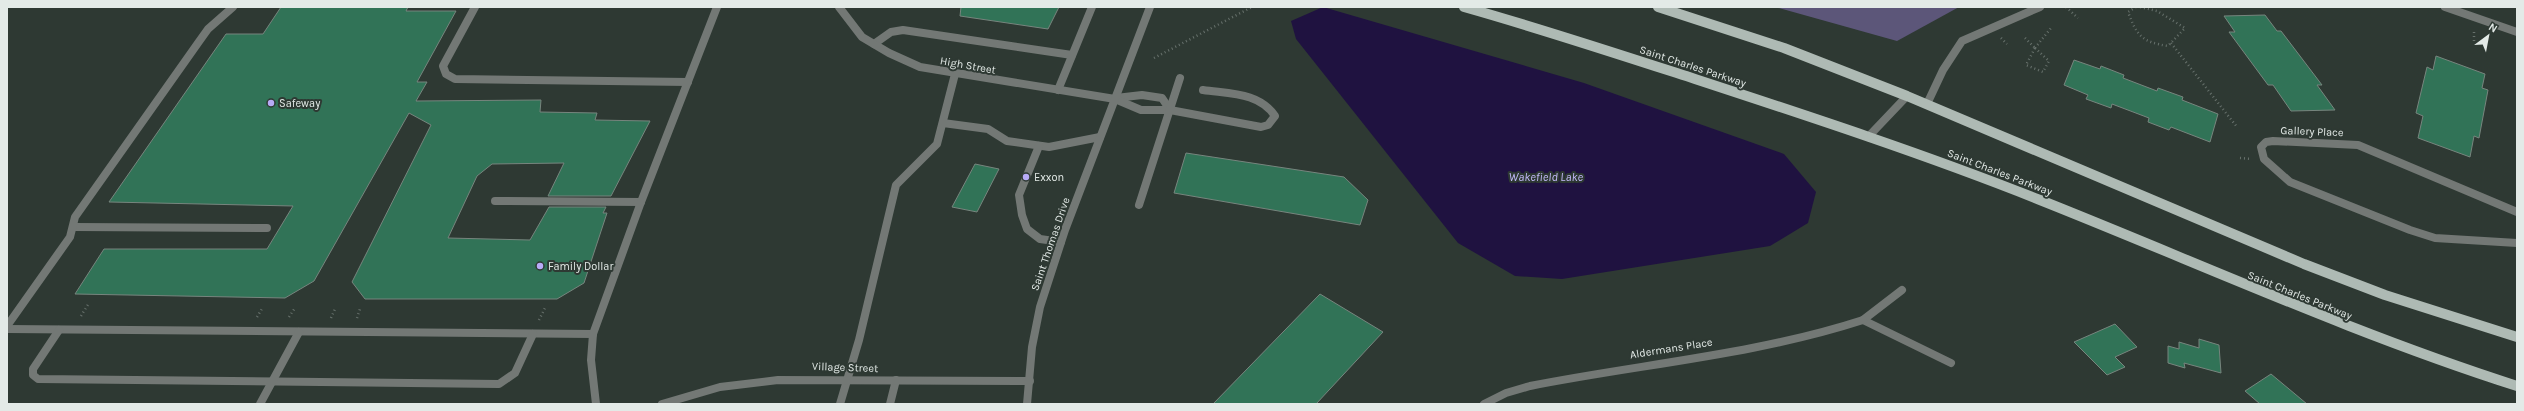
<svg xmlns="http://www.w3.org/2000/svg" width="2524" height="411" viewBox="0 0 2524 411" font-family="Karla,sans-serif">
	<style>
		.green { fill: #5c5679 }
		.water { fill: #1f1240 }
		.building { fill: #317357; stroke: #77857e }
		.lines { fill: none; stroke-linecap: round; stroke-linejoin: round }
		.path { stroke: #67716c; stroke-width: 2.5; stroke-dasharray: 1 3; stroke-linecap: butt }
		.service { stroke: #737875; stroke-width: 8 }
		.minor { stroke: #737875; stroke-width: 8 }
		.primary { stroke: #aebab4; stroke-width: 10 }
		.poi-dot { fill: #b8abf7; stroke: #2e3933; stroke-width: 1.5 }
		.labels { text-anchor: middle; stroke-width: 4; stroke-linejoin: round; paint-order: stroke }
		.street-label { font-size: 11px; fill: #e3eae7; stroke: #2e3933 }
		.poi-label { font-size: 11px; fill: #e3eae7; stroke: #2e3933; text-anchor: start }
		.water-label { font-size: 12px; font-style: italic; fill: #c3b9f9; stroke: #2e3933 }
	</style>
	<rect width="100%" height="100%" fill="#2e3933"/>
	<!-- green -->
	<path class="green" d="M1775 7H1959L1897 41Z"/>
	<!-- water -->
	<path class="water" d="M1323 7 1584 83 1784 154 1816 192 1808 223 1770 246 1562 279 1515 276 1458 243 1296 39 1291 21Z"/>
	<!-- building -->
	<g class="building">
		<path d="M281 7H408L406 11H456L417 82H427L416 101 541 100 540 112 597 113 595 120 650 121 611 196H548L564 163 492 164 477 176 448 238 530 240 549 207H606L603 213H607L584 283 557 299H365L352 282 431 125 409 113 314 281 285 298 75 294 104 249H267L293 206 109 202 226 34H263Z"/>
		<path d="M961 7H1059L1048 29 960 16Z"/>
		<path d="M2265 15 2277 31H2281L2322 85H2317L2335 110 2291 111 2273 85H2268L2240 47 2229 32H2235L2224 16Z"/>
		<path d="M2436 56 2485 74 2482 88 2488 90 2479 138 2474 136 2470 157 2418 138 2423 116 2416 113 2427 67 2433 70Z"/>
		<path d="M2074 60 2100 69 2101 66 2124 75 2123 78 2157 91 2158 88 2183 97 2182 100 2218 114 2210 142 2171 127 2169 130 2148 122 2149 118 2112 104 2111 108 2086 99 2088 95 2064 85Z"/>
		<path d="M1186 153 1344 177 1368 200 1360 225 1174 193Z"/>
		<path d="M975 164 999 169 977 212 952 207Z"/>
		<path d="M1320 294 1383 332 1316 404H1213Z"/>
		<path d="M2115 324 2137 347 2115 357 2125 367 2107 375 2074 342Z"/>
		<path d="M2199 339 2219 345 2221 373 2184 363 2185 368 2168 363V346L2179 349V342L2199 348Z"/>
		<path d="M2271 374 2307 404H2260L2245 391Z"/>
	</g>
	<g class="lines">
		<!-- path -->
		<g class="path">
			<path d="M2066 7 2078 18"/>
			<path d="M2136 7 2128 12C2137 36 2142 42 2168 46L2185 28 2157 11 2140 7"/>
			<path d="M2474 32V41"/>
			<path d="M2001 38 2007 44"/>
			<path d="M2025 38 2035 48"/>
			<path d="M2171 43 2237 127"/>
			<path d="M2035 48 2049 61 2043 72 2026 65Z"/>
			<path d="M2035 48 2051 28"/>
			<path d="M1154 58 1252 7"/>
			<path d="M2240 158 2251 159"/>
			<path d="M81 316 89 303"/>
			<path d="M257 317 263 307"/>
			<path d="M289 317 295 308"/>
			<path d="M331 318 335 309"/>
			<path d="M357 318 360 309"/>
			<path d="M539 320 545 308"/>
		</g>
		<!-- service -->
		<g class="service">
			<path d="M475 7 443 66 446 74 455 79 688 82"/>
			<path d="M874 44 891 32 903 30 1072 55"/>
			<path d="M1058 90 1092 7"/>
			<path d="M1116 98 1142 95 1162 98 1170 110"/>
			<path d="M1115 99 1141 110H1170L1261 127 1268 125 1275 116C1259 92 1229 94 1203 90"/>
			<path d="M943 123 988 129 1007 141 1049 147 1100 137"/>
			<path d="M1868 137 1907 96"/>
			<path d="M1039 146 1019 195 1022 215 1027 229 1040 239 1061 242"/>
			<path d="M495 201 641 202"/>
			<path d="M1139 205 1180 78"/>
			<path d="M74 227 267 228"/>
			<path d="M1902 290 1863 320 1951 363"/>
			<path d="M7 329 593 334"/>
			<path d="M59 330 33 369V375L38 379 499 384 515 373 533 334"/>
			<path d="M260 404 299 332"/>
			<path d="M596 404 591 360 593 334 641 202 717 7"/>
			<path d="M840 404 859 340 896 185 937 144 955 74"/>
			<path d="M890 404 896 380"/>
		</g>
		<!-- minor -->
		<g class="minor">
			<path d="M839 7 862 37 889 53 920 67 1115 99"/>
			<path d="M2445 7 2517 32"/>
			<path d="M1927 104 1943 70 1962 41 2040 7"/>
			<path d="M2517 212 2358 145 2273 141 2266 142 2261 147 2264 159 2290 182 2410 230 2435 238 2517 243"/>
			<path d="M7 326 70 237 75 217 198 43 208 29 233 7"/>
			<path d="M662 404 720 387 778 380 1030 381"/>
			<path d="M1027 404 1032 347 1040 307 1065 230 1150 7"/>
			<path d="M1484 404 1506 393 1530 386C1641 364 1755 355 1863 320"/>
		</g>
		<!-- primary -->
		<g class="primary">
			<path d="M1464 7C1542 29 1618 54 1695 79 1811 117 1927 155 2040 200 2199 263 2354 334 2517 386"/>
			<path d="M1658 7 1784 48 1907 96 2304 264 2385 295 2517 337"/>
		</g>
	</g>
	<!-- markers -->
	<g class="poi-dot">
		<circle cx="271" cy="103" r="4"/>
		<circle cx="1026" cy="177" r="4"/>
		<circle cx="540" cy="266" r="4"/>
	</g>
	<g class="labels">
		<!-- street labels -->
		<g class="street-label">
			<text transform="translate(968 65) rotate(10)" y="4">High Street</text>
			<text transform="translate(1693 66) rotate(18)" y="4">Saint Charles Parkway</text>
			<text transform="translate(2312 131) rotate(2)" y="4">Gallery Place</text>
			<text transform="translate(2000 172) rotate(21)" y="4">Saint Charles Parkway</text>
			<text transform="translate(1050 244) rotate(-71)" y="4">Saint Thomas Drive</text>
			<text transform="translate(2300 295) rotate(22)" y="4">Saint Charles Parkway</text>
			<text transform="translate(1671 348) rotate(-9)" y="4">Aldermans Place</text>
			<text transform="translate(845 367) rotate(2)" y="4">Village Street</text>
		</g>
		<!-- poi labels -->
		<g class="poi-label">
			<text x="279" y="107">Safeway</text>
			<text x="1034" y="181">Exxon</text>
			<text x="548" y="270">Family Dollar</text>
		</g>
		<!-- water labels -->
		<g class="water-label">
			<text x="1546" y="181">Wakefield Lake</text>
		</g>
	</g>
	<!-- border -->
	<rect width="2524" height="411" fill="none" stroke="#e3eae7" stroke-width="16"/>
	<!-- north arrow -->
	<g transform="translate(2488 36) rotate(32)" stroke="#2e3933" stroke-width="3" paint-order="stroke">
	<path d="M0-3L7 15L0 10L-7 15Z" fill="#e3eae7"/>
	<text y="-6" font-size="11" font-weight="bold" text-anchor="middle" fill="#e3eae7">N</text>
	</g>
</svg>
